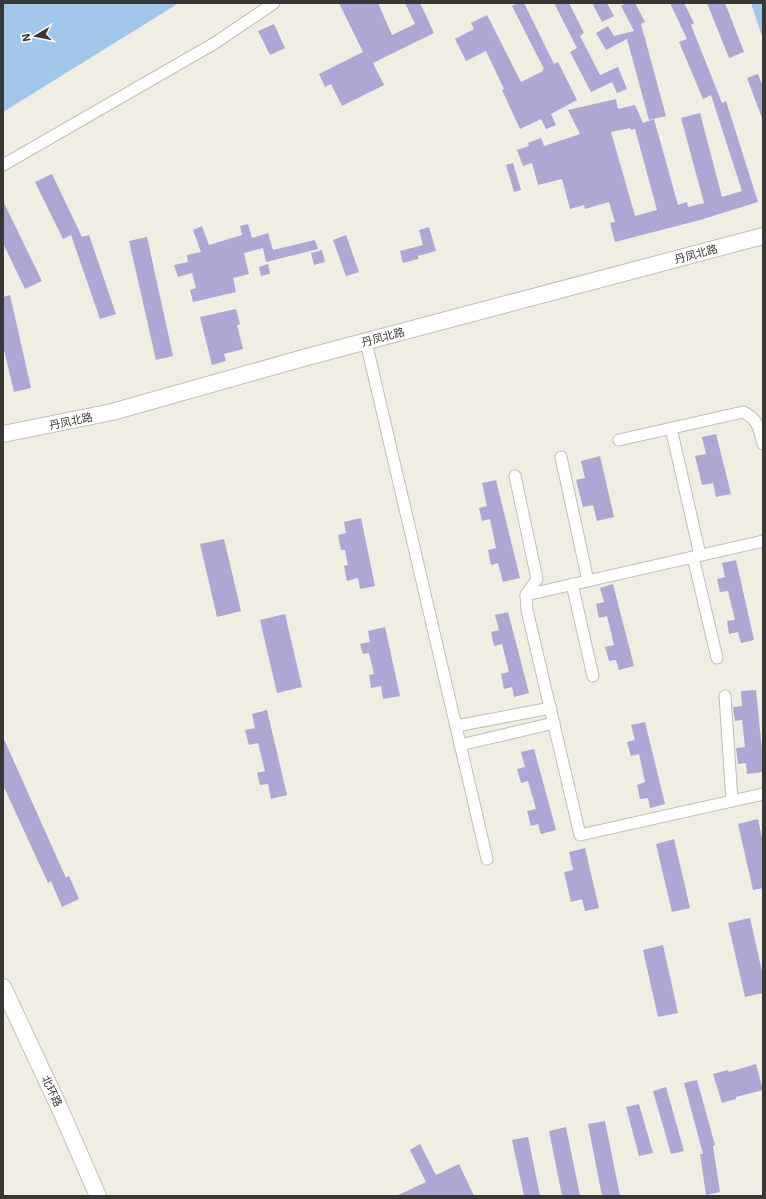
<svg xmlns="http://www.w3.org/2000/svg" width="766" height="1199" viewBox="0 0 766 1199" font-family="Roboto,'Noto Sans SC',sans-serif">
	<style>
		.water { fill: #a0c6ea }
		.building { fill: #aea7d4; fill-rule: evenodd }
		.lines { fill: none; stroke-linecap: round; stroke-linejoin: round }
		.minor-casing { stroke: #c2bfb6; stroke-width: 13 }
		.secondary-casing { stroke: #c2bfb6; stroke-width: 18 }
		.minor { stroke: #fff; stroke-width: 11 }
		.secondary { stroke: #fff; stroke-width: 16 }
		.labels { text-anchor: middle; stroke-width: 4; stroke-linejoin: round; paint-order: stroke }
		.street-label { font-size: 11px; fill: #383733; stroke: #fff }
	</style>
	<rect width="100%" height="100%" fill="#f0ede3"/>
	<!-- water -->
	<g class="water">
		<path d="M3 3H179L3 112Z"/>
		<path d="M751 3H763V39Z"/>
	</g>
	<!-- building -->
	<g class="building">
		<path d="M339 3H378L392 35 415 24 405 3H420L434 33 373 63 384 85 342 106 331 84 325 87 319 74 363 52Z"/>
		<path d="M518 3H524L554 64 558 62 577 100 551 114 556 125 546 129 541 119 520 129 502 90 504 89 486 51 466 61 455 39 474 29 471 23 487 15 521 82 543 71 542 70 544 69 512 6Z"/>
		<path d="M554 3H569L584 33 580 36 600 75 618 67 627 89 617 93 612 82 591 92 570 52 577 48Z"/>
		<path d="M592 3H607L614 16 602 22Z"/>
		<path d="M626 3H635L645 22 641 24 666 116 649 120 627 39 606 50 596 33 608 26 614 36 634 31 621 6Z"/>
		<path d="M670 3H684L694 23 691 25 722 103 726 101 758 202 700 220 615 242 610 223 615 222 609 202 585 209 584 205 570 209 562 179 538 185 532 163 523 166 517 150 529 146 528 143 541 138 544 146 580 134 568 110 616 99 618 109 635 105 643 123 654 119 678 205 687 202 688 207 704 203 681 118 700 113 722 197 742 191 711 95 703 99 679 42 687 39ZM630 128 631 130 635 129 657 210 635 216 611 132Z"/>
		<path d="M707 3H725L744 52 729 58Z"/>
		<path d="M274 24 285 48 270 55 258 31Z"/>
		<path d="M758 74 763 87 762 118 747 78Z"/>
		<path d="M513 163 521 190 514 192 506 165Z"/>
		<path d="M52 174 82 237 89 235 116 314 100 319 71 235 63 239 35 182Z"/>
		<path d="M3 201 42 281 25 289 3 243Z"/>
		<path d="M248 224 252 238 268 233 273 250 315 240 318 249 266 262 263 248 244 253 249 274 233 278 236 292 193 302 190 290 196 288 192 273 178 277 174 265 188 262 187 255 201 252 193 230 202 226 209 245 242 235 240 226Z"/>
		<path d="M429 227 436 251 418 256V259L403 263 400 251 423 245 419 230Z"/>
		<path d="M346 235 359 272 346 276 333 240Z"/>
		<path d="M147 237 173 356 156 360 129 241Z"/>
		<path d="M322 250 325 262 314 265 311 253Z"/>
		<path d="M268 264 270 274 261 276 259 267Z"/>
		<path d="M10 295 31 388 14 392 3 346V297Z"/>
		<path d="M236 309 240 324 237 325 243 349 224 354 226 361 212 365 200 317Z"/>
		<path d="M716 434 731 494 716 497 713 483 702 485 695 456 706 454 702 437Z"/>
		<path d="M600 456 614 517 597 521 593 505 583 507 576 480 585 478 581 461Z"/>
		<path d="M496 480 520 578 503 582 498 563 491 565 488 550 496 548 490 519 482 521 479 508 487 506 482 483Z"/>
		<path d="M361 518 375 586 360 589 358 578 347 581 344 566 348 565 345 550H341L338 535 346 533 344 522Z"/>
		<path d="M224 539 241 611 217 617 200 544Z"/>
		<path d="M736 560 754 640 741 643 738 632 729 634 727 621 735 620 728 591 720 592 717 579 725 577 722 563Z"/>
		<path d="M613 584 634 666 619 670 616 660 609 661 605 647 614 645 607 616 599 618 596 604 604 602 600 588Z"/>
		<path d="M508 612 529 693 514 697 512 687 504 689 501 674 509 672 502 644 494 646 491 632 499 630 495 615Z"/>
		<path d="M285 614 302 687 277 693 260 620Z"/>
		<path d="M385 627 400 696 383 699 381 686 371 688 369 675 374 674 369 653 363 654 360 644 370 642 368 631Z"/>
		<path d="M756 690 763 760V772L747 774 746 763 738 764 736 748 745 747 742 720 735 721 733 707 742 706 741 691Z"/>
		<path d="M267 710 287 795 271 799 268 784 260 785 257 773 265 771 258 743 249 745 245 730 255 728 252 714Z"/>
		<path d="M645 722 665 804 650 808 648 798 640 799 637 785 645 782 639 754 631 756 627 742 635 740 631 725Z"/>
		<path d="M3 737 66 878 69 876 79 899 62 907 51 881 48 883 3 785Z"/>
		<path d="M534 749 556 830 541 834 538 824 531 826 527 811 536 809 528 781 521 783 517 769 525 767 521 752Z"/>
		<path d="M758 819 763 843V888L753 890 738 824Z"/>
		<path d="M674 839 690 908 672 912 656 844Z"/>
		<path d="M585 848 599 908 585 911 582 899 571 902 564 872 573 870 569 852Z"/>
		<path d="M750 918 763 976V993L745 997 728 923Z"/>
		<path d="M663 945 678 1013 658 1017 643 950Z"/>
		<path d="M756 1064 763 1090 736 1097V1099L722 1103 713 1074 728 1070 729 1072Z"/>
		<path d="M697 1080 715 1145 713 1146 720 1192 706 1195 700 1154H703L684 1083Z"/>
		<path d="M666 1087 684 1151 671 1154 653 1091Z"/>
		<path d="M639 1104 653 1153 639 1156 626 1107Z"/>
		<path d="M605 1121 620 1196H602L588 1124Z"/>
		<path d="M566 1127 580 1196H562L549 1131Z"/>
		<path d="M528 1137 540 1196H524L512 1140Z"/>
		<path d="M420 1144 436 1175 459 1164 474 1196H396L426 1182 410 1150Z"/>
	</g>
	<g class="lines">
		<!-- minor casing -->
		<g class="minor-casing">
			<g id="minor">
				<path d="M3 165 215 43 274 3"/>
				<path d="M366 342 487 859"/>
				<path d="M671 428 700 555"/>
				<path d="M619 440 743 412C758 419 759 428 763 444"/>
				<path d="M561 457 588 581"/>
				<path d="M515 476 537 579 526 595 527 610 580 835 763 794"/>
				<path d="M693 557 717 658"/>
				<path d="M572 584 593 676"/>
				<path d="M526 595 763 541"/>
				<path d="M725 696 732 801"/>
				<path d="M456 726 551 708"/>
				<path d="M460 745 554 723"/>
			</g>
		</g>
		<!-- secondary casing -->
		<g class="secondary-casing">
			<g id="secondary">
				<path d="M3 434 112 412 307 357 763 236"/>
				<path d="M3 987 60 1109 98 1196"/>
			</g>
		</g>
		<!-- minor -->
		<use href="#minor" class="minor"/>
		<!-- secondary -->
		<use href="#secondary" class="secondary"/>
	</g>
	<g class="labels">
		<!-- street labels -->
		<g class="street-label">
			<text transform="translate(696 254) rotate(-15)" y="4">丹凤北路</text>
			<text transform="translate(383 337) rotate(-15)" y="4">丹凤北路</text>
			<text transform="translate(71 421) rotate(-12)" y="4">丹凤北路</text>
			<text transform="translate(52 1091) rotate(65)" y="4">北环路</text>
		</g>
	</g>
	<!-- border -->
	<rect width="766" height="1199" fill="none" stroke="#383733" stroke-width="8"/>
	<!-- north arrow -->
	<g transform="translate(36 36) rotate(260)" stroke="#ffffff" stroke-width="3" paint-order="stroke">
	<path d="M0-3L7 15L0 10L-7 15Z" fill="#383733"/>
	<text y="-6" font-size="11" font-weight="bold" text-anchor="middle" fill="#383733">N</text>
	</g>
</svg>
